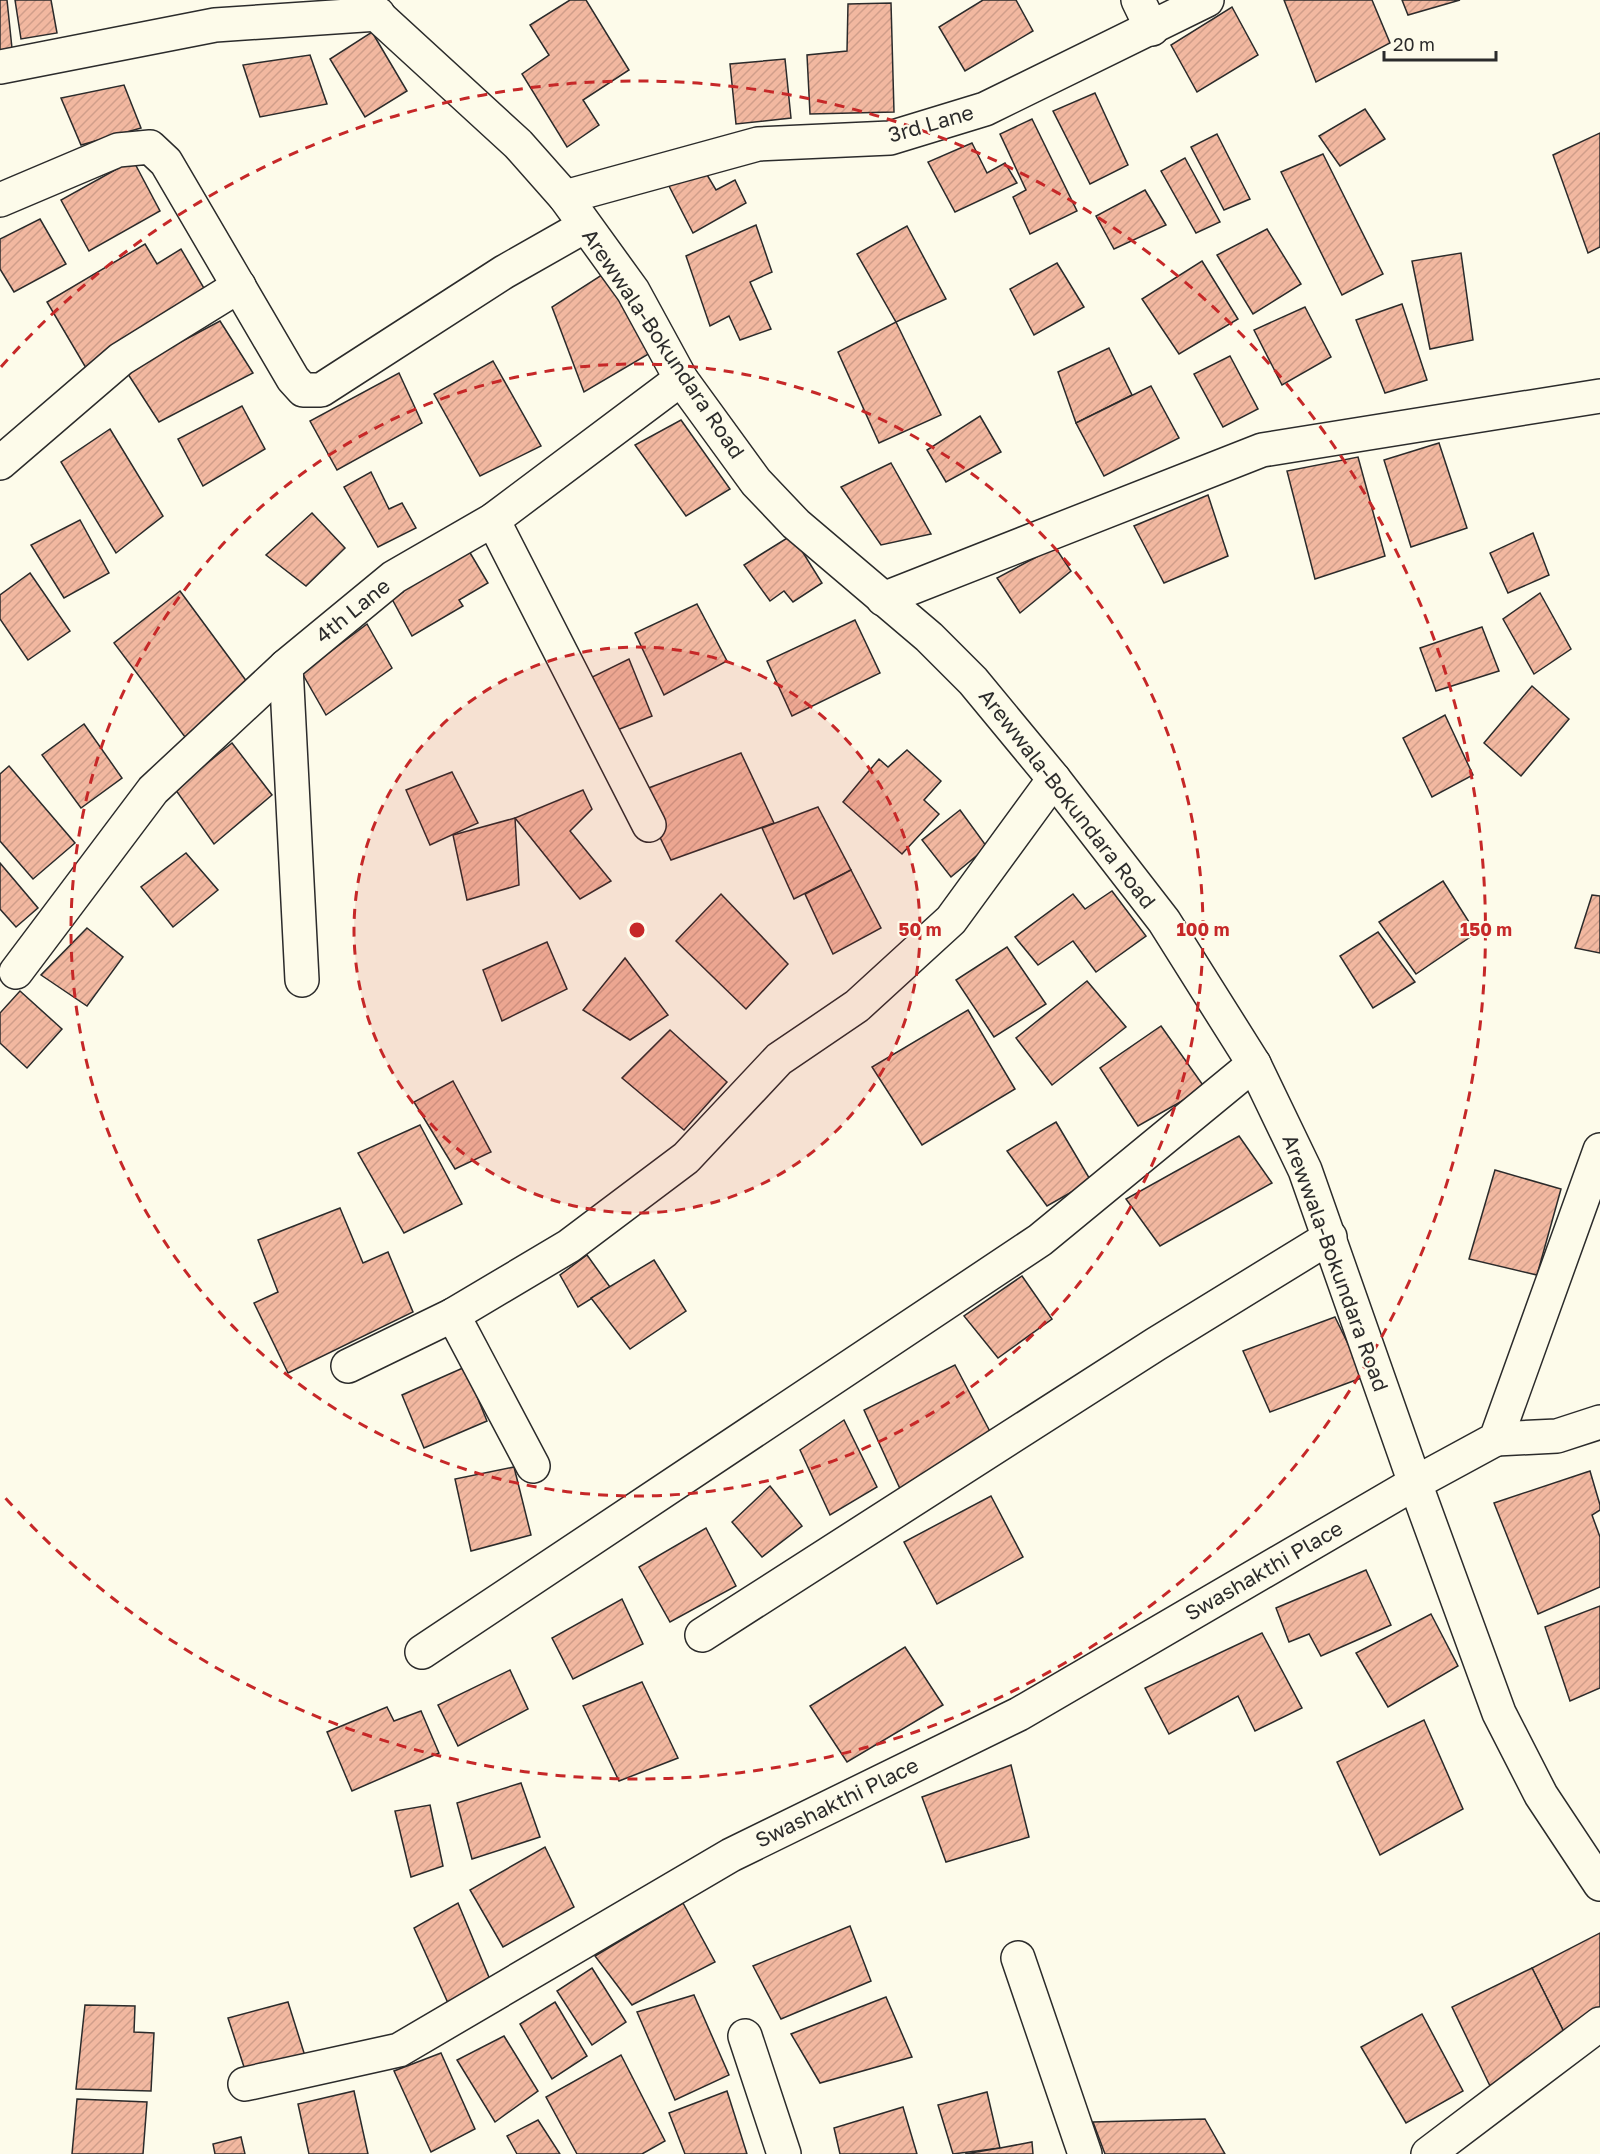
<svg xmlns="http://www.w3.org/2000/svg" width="1600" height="2154" viewBox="0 0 1600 2154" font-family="'Golos Text',sans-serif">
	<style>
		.building { fill: url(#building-hatch); stroke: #2b2b2b; stroke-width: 1.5 }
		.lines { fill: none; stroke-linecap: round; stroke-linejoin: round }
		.minor-casing { stroke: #2b2b2b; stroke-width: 36 }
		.minor { stroke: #fdfbea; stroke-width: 33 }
		.ring { fill: none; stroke: #c62828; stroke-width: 3; stroke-dasharray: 10 8 }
		.labels { text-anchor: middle; stroke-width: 4.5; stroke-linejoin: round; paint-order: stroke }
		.street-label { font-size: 21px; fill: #2b2b2b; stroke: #fdfbea }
		.centre { fill: #c62828; stroke: #fdfbea; stroke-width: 3 }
		.ring-label { font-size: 18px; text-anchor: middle; font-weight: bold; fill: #c62828; stroke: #fdfbea; stroke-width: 4.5; stroke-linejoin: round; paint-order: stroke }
	</style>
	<defs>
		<pattern id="building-hatch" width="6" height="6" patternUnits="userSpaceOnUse" patternTransform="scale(1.5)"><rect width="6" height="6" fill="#f2b8a0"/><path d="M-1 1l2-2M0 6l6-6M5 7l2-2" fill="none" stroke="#d09e8a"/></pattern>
	</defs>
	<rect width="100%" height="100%" fill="#fdfbea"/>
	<!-- building -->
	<g class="building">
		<path d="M0 0H7L13 58 0 60Z"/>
		<path d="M15 0H51L57 33 21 39Z"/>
		<path d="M570 0H586L629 70 583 100 599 125 567 147 522 74 549 55 530 25Z"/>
		<path d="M983 0H1016L1033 31 965 71 939 27Z"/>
		<path d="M1284 0H1372L1390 43 1316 82Z"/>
		<path d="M1402 0H1460L1408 15Z"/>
		<path d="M891 3 894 112 810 114 807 55 847 51 848 4Z"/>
		<path d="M1232 7 1258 55 1197 92 1171 45Z"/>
		<path d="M372 32 407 91 365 117 330 59Z"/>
		<path d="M310 55 327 104 260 117 243 65Z"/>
		<path d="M785 59 791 118 736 124 730 64Z"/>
		<path d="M124 85 141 128 81 145 61 98Z"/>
		<path d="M1095 93 1128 165 1090 184 1053 111Z"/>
		<path d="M1365 109 1385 139 1340 166 1319 136Z"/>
		<path d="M1032 119 1077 211 1030 234 1013 197 1026 190 1000 134Z"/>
		<path d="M1600 133V247L1588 253 1553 155Z"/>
		<path d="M1217 134 1250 199 1224 210 1191 147Z"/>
		<path d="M972 143 987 173 1005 163 1017 183 955 212 928 162Z"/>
		<path d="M1323 154 1383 274 1342 295 1281 172Z"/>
		<path d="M1185 158 1220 222 1196 233 1161 171Z"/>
		<path d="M133 160 160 211 89 251 61 200Z"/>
		<path d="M703 168 716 190 735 180 746 203 693 233 669 186Z"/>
		<path d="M1145 190 1166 225 1114 249 1096 216Z"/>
		<path d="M40 219 66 264 14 292 0 269V239Z"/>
		<path d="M756 225 772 272 750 282 771 329 740 340 729 316 710 326 686 256Z"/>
		<path d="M907 226 946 299 896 322 857 254Z"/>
		<path d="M1267 229 1301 284 1253 314 1217 255Z"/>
		<path d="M145 244 157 264 181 249 208 295 86 368 47 302Z"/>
		<path d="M1461 253 1473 340 1430 349 1412 261Z"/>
		<path d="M1202 261 1238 319 1179 354 1142 299Z"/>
		<path d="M1057 263 1084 307 1034 335 1010 289Z"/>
		<path d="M611 269 657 349 584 392 552 307Z"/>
		<path d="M1402 304 1427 380 1385 393 1356 320Z"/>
		<path d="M1305 307 1331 357 1282 385 1254 330Z"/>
		<path d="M220 321 253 373 159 422 126 371Z"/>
		<path d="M896 322 941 415 879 443 838 352Z"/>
		<path d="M1109 348 1132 395 1076 423 1058 372Z"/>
		<path d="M1230 356 1258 409 1223 427 1194 374Z"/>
		<path d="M493 361 541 446 480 476 434 394Z"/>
		<path d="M399 373 422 423 337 470 310 421Z"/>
		<path d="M1151 386 1179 438 1104 476 1076 423Z"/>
		<path d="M242 406 265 449 203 486 178 439Z"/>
		<path d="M980 416 1001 452 946 482 927 450Z"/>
		<path d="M681 420 730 489 686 516 635 445Z"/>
		<path d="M110 429 163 516 116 553 61 462Z"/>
		<path d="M1439 443 1467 528 1411 547 1384 460Z"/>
		<path d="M1358 457 1385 556 1315 579 1287 471Z"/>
		<path d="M891 463 931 534 881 545 841 487Z"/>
		<path d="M371 472 389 509 402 503 416 528 378 547 344 487Z"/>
		<path d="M1208 495 1228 556 1164 583 1134 526Z"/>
		<path d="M312 513 345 548 306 586 266 555Z"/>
		<path d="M80 520 109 573 64 598 31 545Z"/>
		<path d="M1533 533 1549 575 1508 593 1490 553Z"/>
		<path d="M792 535 822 583 793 602 784 591 770 601 744 565Z"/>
		<path d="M466 546 488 583 459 600 463 606 412 636 392 599 403 592 399 585Z"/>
		<path d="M1055 547 1071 571 1020 613 997 578Z"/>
		<path d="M30 573 70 631 28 660 0 619V595Z"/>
		<path d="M180 591 250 686 188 741 114 643Z"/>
		<path d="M1540 593 1571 649 1534 674 1503 619Z"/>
		<path d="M697 604 727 661 664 695 635 633Z"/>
		<path d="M855 620 880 673 792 716 767 661Z"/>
		<path d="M367 624 392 668 326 715 302 673Z"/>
		<path d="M1482 627 1499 671 1436 691 1420 648Z"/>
		<path d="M629 659 652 716 605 735 584 681Z"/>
		<path d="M1532 686 1569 719 1521 776 1484 743Z"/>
		<path d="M1445 715 1473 775 1432 797 1403 738Z"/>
		<path d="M84 724 122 778 81 808 42 755Z"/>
		<path d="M232 743 272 795 214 844 175 789Z"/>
		<path d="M907 750 941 781 924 800 939 814 902 854 843 802 879 759 888 767Z"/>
		<path d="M741 753 774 823 671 860 638 792Z"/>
		<path d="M9 766 75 843 33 879 0 841V774Z"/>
		<path d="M452 772 478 823 430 845 406 790Z"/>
		<path d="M583 790 592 809 570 831 611 881 580 899 515 818Z"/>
		<path d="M818 807 851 870 794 899 762 828Z"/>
		<path d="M960 810 987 847 951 877 922 840Z"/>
		<path d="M515 818 519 885 467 900 453 835Z"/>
		<path d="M186 853 218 890 173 927 141 887Z"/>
		<path d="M0 863 38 908 16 927 0 909Z"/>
		<path d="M851 870 881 928 833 954 805 894Z"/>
		<path d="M1443 881 1476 933 1416 974 1379 922Z"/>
		<path d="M1112 891 1146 936 1096 972 1073 941 1038 965 1015 937 1073 894 1085 909Z"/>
		<path d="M721 894 788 964 746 1009 676 941Z"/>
		<path d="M1592 895 1600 896V953L1575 948Z"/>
		<path d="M87 928 123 957 87 1006 41 975Z"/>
		<path d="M1378 932 1415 982 1373 1008 1340 956Z"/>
		<path d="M547 942 567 989 502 1021 483 970Z"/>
		<path d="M1007 947 1046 1004 994 1037 956 980Z"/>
		<path d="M625 958 668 1015 630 1040 583 1010Z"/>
		<path d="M1087 981 1126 1027 1052 1085 1016 1038Z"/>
		<path d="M20 991 62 1029 27 1068 0 1043V1013Z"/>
		<path d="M968 1010 1015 1089 922 1145 872 1067Z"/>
		<path d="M1161 1026 1205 1088 1138 1126 1100 1068Z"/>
		<path d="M670 1030 727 1082 684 1130 622 1078Z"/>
		<path d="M453 1081 491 1152 455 1169 414 1102Z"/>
		<path d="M1056 1122 1091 1181 1047 1206 1007 1151Z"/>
		<path d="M420 1125 462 1204 404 1233 358 1153Z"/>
		<path d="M1239 1136 1272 1183 1160 1246 1126 1199Z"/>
		<path d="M1495 1170 1561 1189 1537 1275 1469 1259Z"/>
		<path d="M340 1208 363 1263 388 1252 413 1312 288 1373 254 1303 278 1292 258 1240Z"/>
		<path d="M587 1255 610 1287 578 1307 560 1275Z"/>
		<path d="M654 1260 686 1311 630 1349 591 1298Z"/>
		<path d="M1022 1276 1052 1319 998 1358 964 1316Z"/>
		<path d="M1335 1317 1364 1377 1270 1412 1243 1351Z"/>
		<path d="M955 1365 996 1443 902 1493 864 1410Z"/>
		<path d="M465 1367 487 1421 424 1448 402 1395Z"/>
		<path d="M844 1420 877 1487 830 1515 800 1450Z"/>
		<path d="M514 1467 531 1535 471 1551 455 1479Z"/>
		<path d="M1590 1471 1600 1505V1510L1592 1515 1600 1537V1587L1538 1614 1494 1503Z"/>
		<path d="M770 1486 802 1526 762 1557 732 1522Z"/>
		<path d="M991 1496 1023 1557 937 1604 904 1542Z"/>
		<path d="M706 1528 736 1586 670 1622 639 1567Z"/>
		<path d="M1366 1570 1391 1625 1321 1656 1309 1634 1289 1642 1276 1608Z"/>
		<path d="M622 1599 643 1644 573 1679 552 1638Z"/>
		<path d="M1600 1606V1688L1570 1701 1545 1627Z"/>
		<path d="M1431 1614 1458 1666 1388 1707 1356 1653Z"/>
		<path d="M1262 1633 1302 1708 1255 1731 1238 1696 1169 1734 1145 1688Z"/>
		<path d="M905 1647 943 1705 847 1762 810 1706Z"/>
		<path d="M510 1670 528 1709 458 1746 438 1705Z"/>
		<path d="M642 1682 678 1758 619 1781 583 1706Z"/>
		<path d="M387 1707 394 1721 421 1711 439 1753 352 1791 327 1732Z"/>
		<path d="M1424 1720 1463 1809 1380 1855 1337 1762Z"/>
		<path d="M1011 1765 1029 1837 946 1862 922 1797Z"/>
		<path d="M521 1783 540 1837 472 1859 457 1803Z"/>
		<path d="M430 1805 443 1866 411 1877 395 1811Z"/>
		<path d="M545 1847 574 1907 503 1947 470 1890Z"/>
		<path d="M458 1903 491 1982 448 2003 414 1928Z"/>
		<path d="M683 1903 715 1962 632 2005 595 1956Z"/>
		<path d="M850 1926 871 1981 781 2019 753 1966Z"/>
		<path d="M1600 1933V2014L1566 2036 1532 1968Z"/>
		<path d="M592 1968 626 2022 592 2045 557 1991Z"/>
		<path d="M1532 1968 1566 2036 1490 2086 1452 2007Z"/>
		<path d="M694 1995 729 2075 675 2100 637 2012Z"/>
		<path d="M886 1997 912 2057 820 2083 791 2034Z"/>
		<path d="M288 2002 305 2056 246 2073 228 2018Z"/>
		<path d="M555 2002 587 2056 552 2079 520 2024Z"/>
		<path d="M85 2005 135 2006 134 2032 154 2033 151 2091 76 2089Z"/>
		<path d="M1422 2014 1463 2091 1406 2123 1361 2047Z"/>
		<path d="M504 2036 538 2091 495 2122 457 2060Z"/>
		<path d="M441 2053 475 2129 431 2152 394 2071Z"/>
		<path d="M621 2055 665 2141 642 2154H577L546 2097Z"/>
		<path d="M354 2091 368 2154H309L298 2104Z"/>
		<path d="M727 2091 747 2154H685L669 2113Z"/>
		<path d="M987 2092 1000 2148 953 2154 938 2105Z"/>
		<path d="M77 2099 147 2102 143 2154H72Z"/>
		<path d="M903 2107 917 2154H840L834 2128Z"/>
		<path d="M1205 2119 1225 2154H1105L1093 2122Z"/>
		<path d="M538 2120 560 2154H517L507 2136Z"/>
		<path d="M241 2137 245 2154H215L213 2144Z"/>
		<path d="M1032 2142 1033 2154H965L1000 2148Z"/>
	</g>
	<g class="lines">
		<!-- minor casing -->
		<g class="minor-casing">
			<g id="minor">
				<path d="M361 0 518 144 565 197 633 291 681 379 756 482 796 524 929 637 973 681 1054 779 1164 921 1254 1064 1305 1170 1415 1483 1499 1713 1541 1795 1600 1884"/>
				<path d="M1138 0 1152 29"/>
				<path d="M0 67 215 25 378 14"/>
				<path d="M565 197 758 144 890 138 985 109 1207 0"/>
				<path d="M0 200 118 150 150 147 166 162 293 379 303 390H321L504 272 585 226"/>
				<path d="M0 463 121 359 239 286"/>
				<path d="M493 520 649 825"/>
				<path d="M883 599 1262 450 1600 396"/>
				<path d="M16 972 153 790 286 666"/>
				<path d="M302 980 286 666 394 577 493 520 681 379"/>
				<path d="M453 1315 533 1466"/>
				<path d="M348 1366 453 1315 569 1246 686 1158 779 1059 857 1006 951 920 1054 779"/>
				<path d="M1496 1439 1557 1436 1600 1422"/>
				<path d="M702 1635 1156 1344 1330 1237"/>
				<path d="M422 1652 1040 1240 1254 1064"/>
				<path d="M1018 1958 1085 2154"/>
				<path d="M745 2036 784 2154"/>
				<path d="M245 2084 399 2050 731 1855 1019 1714 1415 1483 1496 1439 1600 1150"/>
				<path d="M1428 2154 1600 2024"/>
			</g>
		</g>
		<!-- minor -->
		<use href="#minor" class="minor"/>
	</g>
	<!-- distance rings -->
	<circle cx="637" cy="930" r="283" fill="#c62828" fill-opacity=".12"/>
	<g class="ring">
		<circle cx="637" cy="930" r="283"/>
		<circle cx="637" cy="930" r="566"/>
		<path d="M1 367A849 849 0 1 1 1 1493"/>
	</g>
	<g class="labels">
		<!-- street labels -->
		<g class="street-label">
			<text transform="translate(931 124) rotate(-16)" y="7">3rd Lane</text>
			<text transform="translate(663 344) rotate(56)" y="7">Arewwala-Bokundara Road</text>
			<text transform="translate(353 611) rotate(-39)" y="7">4th Lane</text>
			<text transform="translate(1067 799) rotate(52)" y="7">Arewwala-Bokundara Road</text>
			<text transform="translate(1335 1263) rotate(70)" y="7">Arewwala-Bokundara Road</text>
			<text transform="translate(1264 1571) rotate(-30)" y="7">Swashakthi Place</text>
			<text transform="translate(837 1803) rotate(-26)" y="7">Swashakthi Place</text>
		</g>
	</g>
	<circle cx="637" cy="930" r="9" class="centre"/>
	<g class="ring-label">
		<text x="920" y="936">50 m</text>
		<text x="1203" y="936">100 m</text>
		<text x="1486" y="936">150 m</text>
	</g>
	<!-- scale -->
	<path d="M1384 51v9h112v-9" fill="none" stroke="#2b2b2b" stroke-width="3"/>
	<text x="1393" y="51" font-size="18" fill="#2b2b2b" stroke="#fdfbea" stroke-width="4.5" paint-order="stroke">20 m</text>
</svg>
